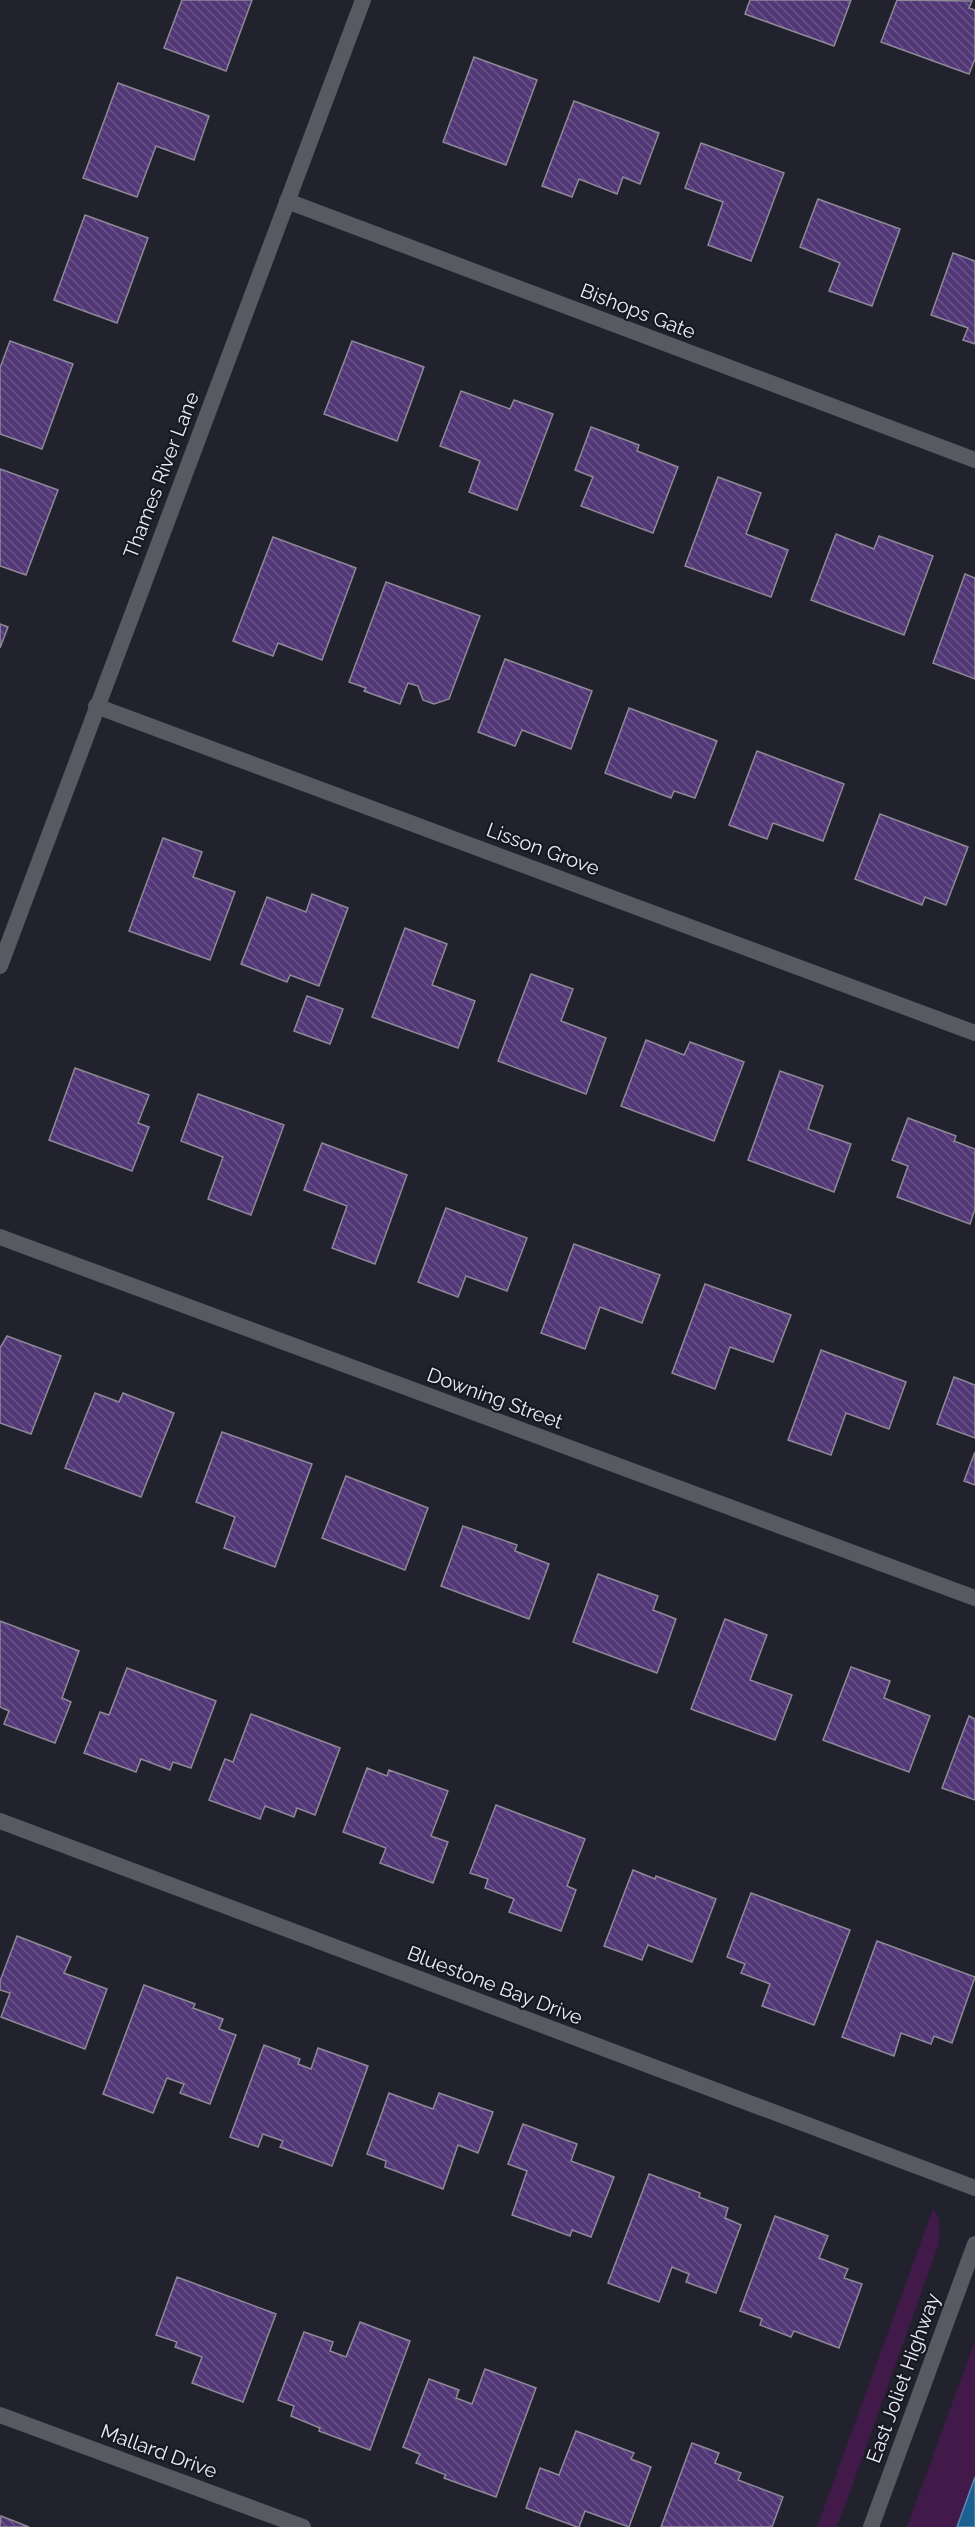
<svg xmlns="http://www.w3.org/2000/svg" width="975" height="2527" viewBox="0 0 975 2527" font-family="Raleway,sans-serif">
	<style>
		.grass { fill: #411a49 }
		.water { fill: #1c5f91; stroke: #5a89af; stroke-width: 1.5 }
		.building { fill: url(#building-back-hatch); stroke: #8e8997; stroke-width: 1.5 }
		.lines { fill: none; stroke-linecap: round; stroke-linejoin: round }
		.minor { stroke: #575a60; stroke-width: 16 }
		.labels { text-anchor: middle; stroke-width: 4.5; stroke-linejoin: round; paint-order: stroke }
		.street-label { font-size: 20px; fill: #ebecf4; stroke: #181824 }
	</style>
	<defs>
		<pattern id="building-back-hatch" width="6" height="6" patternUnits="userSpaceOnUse" patternTransform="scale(1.5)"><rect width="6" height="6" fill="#513775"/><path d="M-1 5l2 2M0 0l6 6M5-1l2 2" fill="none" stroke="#6a5489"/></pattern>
	</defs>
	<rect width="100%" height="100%" fill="#21222d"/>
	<!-- grass -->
	<g class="grass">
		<path d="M933 2209 939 2218V2243L846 2503 836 2527H817Z"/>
		<path d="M975 2341V2477L957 2527H907Z"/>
	</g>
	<!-- water -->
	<path class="water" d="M975 2477V2527H957Z"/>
	<!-- building -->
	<g class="building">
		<path d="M182 0H252L226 71 164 48Z"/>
		<path d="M750 0H851L834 46 745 14Z"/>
		<path d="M897 0 972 1 969 8 975 10V59L969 74 881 42Z"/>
		<path d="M474 57 537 80 506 165 443 142Z"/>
		<path d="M118 83 209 116 194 160 156 146 137 197 83 178Z"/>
		<path d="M574 101 659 133 640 184 623 177 617 194 579 179 572 197 542 186Z"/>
		<path d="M701 143 784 173 751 261 708 245 723 202 685 188Z"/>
		<path d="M818 199 900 229 872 306 829 291 840 263 800 247Z"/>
		<path d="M85 215 148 238 117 323 54 300Z"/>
		<path d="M953 253 975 261V344L963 340 968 328 931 315Z"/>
		<path d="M10 341 73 364 42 449 0 434V368Z"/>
		<path d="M352 341 424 367 397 441 324 414Z"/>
		<path d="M461 391 510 409 514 400 553 414 517 510 469 492 480 461 440 446Z"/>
		<path d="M591 427 639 445 637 451 678 467 653 533 581 506 593 477 575 470Z"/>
		<path d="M0 469 58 490 26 575 0 566Z"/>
		<path d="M718 477 761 493 746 534 788 550 771 597 685 566Z"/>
		<path d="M836 534 874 549 879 536 933 556 904 635 811 600Z"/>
		<path d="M273 537 356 568 322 660 278 643 273 656 233 641Z"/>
		<path d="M965 574 975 578V679L933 663Z"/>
		<path d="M386 582 480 616 449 699 434 704 423 700 418 686 408 683 400 704 364 691 366 688 349 682Z"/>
		<path d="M0 624 8 627 0 648Z"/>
		<path d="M505 659 592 691 571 749 522 730 515 746 478 732Z"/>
		<path d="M629 708 717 741 695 798 674 791 671 798 605 773Z"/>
		<path d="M757 751 844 784 823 841 773 823 767 839 729 825Z"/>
		<path d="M880 814 968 847 946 905 925 897 922 905 855 879Z"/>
		<path d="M163 838 202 852 193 877 235 892 210 960 129 931Z"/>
		<path d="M312 894 348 908 319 986 290 975 287 982 241 964 267 897 306 912Z"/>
		<path d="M405 928 447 944 432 985 475 1001 458 1048 372 1017Z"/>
		<path d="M531 974 573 989 561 1021 606 1038 586 1094 498 1061Z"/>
		<path d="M307 996 343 1009 330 1044 294 1031Z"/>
		<path d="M646 1040 684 1055 690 1042 744 1062 714 1141 621 1106Z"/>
		<path d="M75 1068 149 1095 138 1123 149 1127 132 1171 49 1140Z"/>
		<path d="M780 1071 823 1086 808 1129 851 1144 834 1192 748 1160Z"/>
		<path d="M198 1094 284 1125 251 1215 208 1199 223 1157 181 1141Z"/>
		<path d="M908 1118 956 1136 954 1141 975 1149V1209L970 1224 897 1197 908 1166 892 1160Z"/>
		<path d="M322 1143 407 1175 375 1264 332 1248 347 1206 304 1190Z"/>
		<path d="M446 1208 527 1238 507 1291 466 1276 458 1297 418 1282Z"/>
		<path d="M574 1244 660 1275 642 1323 600 1307 585 1349 541 1333Z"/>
		<path d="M705 1284 791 1315 773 1362 730 1347 715 1389 672 1373Z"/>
		<path d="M7 1336 61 1356 31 1434 0 1423V1348Z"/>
		<path d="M821 1350 906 1382 889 1429 846 1413 831 1455 788 1440Z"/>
		<path d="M954 1377 975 1385V1438L937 1424Z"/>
		<path d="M95 1393 119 1402 123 1393 174 1413 141 1497 65 1468Z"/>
		<path d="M222 1432 312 1464 275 1567 224 1548 235 1517 196 1502Z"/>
		<path d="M975 1452V1485L964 1481Z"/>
		<path d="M346 1476 428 1508 405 1570 322 1538Z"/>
		<path d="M463 1526 517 1545 515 1551 549 1564 529 1619 441 1586Z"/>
		<path d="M598 1574 658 1596 653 1610 676 1619 657 1673 573 1642Z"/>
		<path d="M725 1619 767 1635 750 1680 792 1695 775 1740 691 1709Z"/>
		<path d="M0 1621 79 1651 62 1698 71 1702 55 1743 4 1724 9 1711 0 1707Z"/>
		<path d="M851 1667 890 1681 884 1698 930 1716 909 1772 823 1740Z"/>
		<path d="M127 1668 216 1701 191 1768 173 1762 170 1770 141 1759 136 1772 84 1753 100 1712 109 1715Z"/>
		<path d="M251 1714 340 1748 315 1815 297 1808 294 1817 265 1806 260 1819 209 1800 225 1759 233 1762Z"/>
		<path d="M969 1716 975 1719V1800L942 1788Z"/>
		<path d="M367 1768 387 1776 389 1770 448 1791 431 1836 448 1842 433 1883 380 1863 386 1848 343 1832Z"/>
		<path d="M496 1805 585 1839 567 1886 576 1890 561 1931 509 1912 514 1899 485 1888 488 1879 470 1873Z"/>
		<path d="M633 1870 655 1879 656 1876 716 1899 692 1962 648 1945 642 1960 604 1946Z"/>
		<path d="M751 1893 850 1930 814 2025 762 2006 770 1984 741 1973 745 1964 727 1957Z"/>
		<path d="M17 1936 71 1957 64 1973 107 1989 85 2049 1 2017 10 1993 0 1990V1981Z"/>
		<path d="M877 1941 975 1977 952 2043 934 2036 931 2044 901 2033 894 2056 842 2037Z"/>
		<path d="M144 1985 195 2004 193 2008 223 2019 219 2029 236 2035 210 2104 180 2093 184 2084 167 2078 153 2113 103 2094Z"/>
		<path d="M264 2045 300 2059 298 2064 311 2069 318 2048 368 2066 332 2166 280 2147 283 2141 263 2134 258 2147 230 2137Z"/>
		<path d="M389 2093 433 2109 439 2093 493 2112 478 2153 458 2145 443 2189 385 2167 386 2161 367 2154Z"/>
		<path d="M523 2124 577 2144 571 2161 614 2177 591 2237 572 2230 570 2236 512 2215 527 2171 508 2164Z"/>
		<path d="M649 2174 700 2193 699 2197 728 2208 725 2218 741 2225 716 2293 686 2282 689 2274 672 2267 659 2302 608 2283Z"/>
		<path d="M775 2216 828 2236 819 2258 848 2269 844 2278 862 2284 839 2348 794 2331 791 2337 760 2325 762 2319 740 2311Z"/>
		<path d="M177 2277 276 2314 243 2402 192 2383 202 2357 175 2347 177 2342 156 2335Z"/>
		<path d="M360 2322 410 2341 370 2450 319 2431 320 2428 291 2416 294 2406 278 2400 304 2332 333 2342 330 2351 346 2357Z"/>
		<path d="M485 2369 536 2388 496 2497 444 2478 446 2475 416 2463 420 2454 403 2447 429 2379 459 2390 456 2398 472 2404Z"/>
		<path d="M576 2431 634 2453 631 2459 651 2467 629 2527 585 2511 579 2527H577L526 2508 540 2468 559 2475Z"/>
		<path d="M692 2443 719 2453 715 2463 741 2473 738 2480 783 2497 772 2527H661Z"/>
		<path d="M1 2516 29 2527H0Z"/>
	</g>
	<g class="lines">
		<!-- minor -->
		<g class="minor">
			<path d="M287 201 975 460"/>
			<path d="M96 706 975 1033"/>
			<path d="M0 966 363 0"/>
			<path d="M0 1237 975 1598"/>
			<path d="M0 1821 975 2188"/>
			<path d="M0 2415 303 2527"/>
			<path d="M871 2527 975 2244"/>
		</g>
	</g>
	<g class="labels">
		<!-- street labels -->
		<g class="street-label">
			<text transform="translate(638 311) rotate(21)" y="7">Bishops Gate</text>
			<text transform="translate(161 475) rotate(-69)" y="7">Thames River Lane</text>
			<text transform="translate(543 849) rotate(20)" y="7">Lisson Grove</text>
			<text transform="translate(495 1398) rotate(20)" y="7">Downing Street</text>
			<text transform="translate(495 1985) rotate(21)" y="7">Bluestone Bay Drive</text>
			<text transform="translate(903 2378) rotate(-70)" y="7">East Joliet Highway</text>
			<text transform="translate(159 2451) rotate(20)" y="7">Mallard Drive</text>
		</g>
	</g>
</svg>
